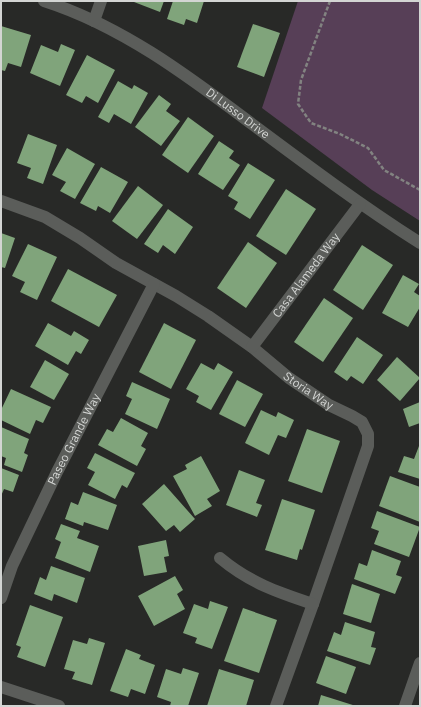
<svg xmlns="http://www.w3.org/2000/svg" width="421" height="707" viewBox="0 0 421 707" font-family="'IBM Plex Sans',sans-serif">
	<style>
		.green { fill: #573f57 }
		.building { fill: #80a47b }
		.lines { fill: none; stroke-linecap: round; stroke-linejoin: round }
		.path { stroke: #828381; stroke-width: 2.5; stroke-dasharray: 4 2; stroke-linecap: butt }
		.minor { stroke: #5b5d5a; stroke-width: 12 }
		.labels { text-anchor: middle; stroke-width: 4; stroke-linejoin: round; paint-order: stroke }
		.street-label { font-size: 12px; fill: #d3d5d3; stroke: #1e201e }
	</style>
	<rect width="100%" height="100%" fill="#282927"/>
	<!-- green -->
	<path class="green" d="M298 1H420V221L372 190 262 108Z"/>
	<!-- building -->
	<g class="building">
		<path d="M134 1H164L160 12 134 2Z"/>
		<path d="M173 1H204L197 23 186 19 184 25 167 19Z"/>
		<path d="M253 24 280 33 264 77 237 67Z"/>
		<path d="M1 26 31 35 21 67 8 63 5 71 1 70Z"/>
		<path d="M61 44 75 50 60 86 30 73 41 45 58 52Z"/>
		<path d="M87 55 115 70 98 103 86 96 82 103 66 95Z"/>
		<path d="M118 81 132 89 134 85 148 93 131 124 114 114 109 123 98 117Z"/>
		<path d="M159 95 171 104 166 111 180 121 161 146 135 127Z"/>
		<path d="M188 117 214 136 188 173 162 155Z"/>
		<path d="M28 134 57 145 43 184 27 178 31 168 17 163Z"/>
		<path d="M219 141 234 151 229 158 240 165 223 190 198 174Z"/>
		<path d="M67 148 95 164 75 199 60 191 66 182 52 175Z"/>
		<path d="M248 163 275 180 250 219 234 209 238 202 228 196Z"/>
		<path d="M101 167 128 182 110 213 98 206 96 211 80 203Z"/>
		<path d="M138 186 163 205 137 239 112 221Z"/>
		<path d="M286 189 316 209 286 255 256 236Z"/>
		<path d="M168 209 193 227 175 254 163 245 158 253 144 244Z"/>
		<path d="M1 233 15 238 5 268 1 267Z"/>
		<path d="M248 242 277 263 246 308 217 288Z"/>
		<path d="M28 244 57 257 37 300 20 292 25 282 12 276Z"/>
		<path d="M362 245 393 265 363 310 333 290Z"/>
		<path d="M68 269 117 295 99 327 51 301Z"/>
		<path d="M403 275 419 284 414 292 420 296V307L408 327 382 313Z"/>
		<path d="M324 298 353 318 323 362 294 342Z"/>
		<path d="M48 323 71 336 74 331 89 340 81 354 76 351 68 365 35 346Z"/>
		<path d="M164 323 196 340 171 389 139 372Z"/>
		<path d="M357 337 383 355 363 384 351 376 347 381 334 372Z"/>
		<path d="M397 357 420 378 400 401 377 380Z"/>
		<path d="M45 360 69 374 54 400 30 387Z"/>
		<path d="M201 363 214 370 218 363 233 372 211 410 196 402 199 396 186 389Z"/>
		<path d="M237 380 263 394 245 427 219 414Z"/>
		<path d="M132 382 170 399 157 429 125 414 132 399 126 396Z"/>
		<path d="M11 389 51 407 43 423 36 420 30 434 1 420V410Z"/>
		<path d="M420 402V423L409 427 403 409Z"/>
		<path d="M261 410 276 417 278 412 294 420 286 438 278 435 269 455 245 443Z"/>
		<path d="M121 418 148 433 141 446 146 449 137 466 98 445 107 429 113 432Z"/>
		<path d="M1 427 29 439 24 453 28 455 22 472 4 465 6 458 1 456Z"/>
		<path d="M307 429 340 441 322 493 288 481Z"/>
		<path d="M419 446H420V479L398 472 404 456 414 459Z"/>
		<path d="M95 453 135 473 127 488 122 485 115 499 88 485 95 472 87 468Z"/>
		<path d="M201 456 220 491 207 499 212 506 195 516 173 476 187 469 185 465Z"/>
		<path d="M1 468 19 475 13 492 4 489 1 496Z"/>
		<path d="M239 470 265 480 256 503 262 505 257 517 226 505Z"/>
		<path d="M390 476 420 487V522L379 506Z"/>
		<path d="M164 484 195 519 180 532 174 525 166 531 142 504Z"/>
		<path d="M83 492 117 505 108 530 84 522 83 526 65 519 71 502 78 505Z"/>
		<path d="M282 499 315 510 302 550 300 549 297 560 265 550Z"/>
		<path d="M377 511 420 527 409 557 374 544 379 531 371 528Z"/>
		<path d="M61 524 80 531 77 538 99 546 90 572 55 558 61 542 55 539Z"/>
		<path d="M166 540 169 556 164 557 167 572 144 576 138 546Z"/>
		<path d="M372 550 401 561 396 575 402 577 395 594 354 579 359 563 367 566Z"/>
		<path d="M51 566 85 578 77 603 54 594 52 601 34 594 40 577 46 580Z"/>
		<path d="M175 576 183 590 177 594 185 609 154 626 138 596Z"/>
		<path d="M352 584 380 594 371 623 343 614Z"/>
		<path d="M210 601 228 607 212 649 195 643 197 638 183 633 194 604 208 609Z"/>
		<path d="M30 605 63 617 45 667 17 657 21 647 16 645Z"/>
		<path d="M243 608 277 620 259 673 224 661Z"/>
		<path d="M345 622 375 632 371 647 376 648 370 665 327 651 334 632 341 635Z"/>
		<path d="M89 638 105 643 92 685 72 679 75 672 64 669 73 640 87 644Z"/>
		<path d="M126 649 141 655 139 659 155 665 145 694 131 689 128 697 110 691Z"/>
		<path d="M326 656 356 667 346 694 316 683Z"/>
		<path d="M183 668 199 673 188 706H170L171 702 157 697 166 669 181 674Z"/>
		<path d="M219 669 254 680 246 706H207Z"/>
		<path d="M321 695 356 706H318Z"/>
	</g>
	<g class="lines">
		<!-- path -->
		<path class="path" d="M330 1 301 80 298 104 311 123 340 134 368 148 384 170 420 190"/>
		<!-- minor -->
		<g class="minor">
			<path id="s1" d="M44 1C122 26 188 76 252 124 307 165 362 206 420 243"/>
			<path d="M94 21 101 1"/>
			<path id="s2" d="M1 201 45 217 80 238 116 263 176 296 208 316 252 347 289 378 329 405 352 416 362 422 368 434V446L313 604 276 706"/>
			<path id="s3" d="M252 347 360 204"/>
			<path d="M220 558C250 583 277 592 313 604"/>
			<path id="s4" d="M1 598 12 566 57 472 154 284"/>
			<path d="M1 687 59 706"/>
			<path d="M405 706 420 663"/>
		</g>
	</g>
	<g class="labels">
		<!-- street labels -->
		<g class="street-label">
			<text dy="4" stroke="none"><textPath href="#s1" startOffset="225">Di Lusso Drive</textPath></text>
			<text dy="4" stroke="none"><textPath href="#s3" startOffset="90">Casa Alameda Way</textPath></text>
			<text dy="4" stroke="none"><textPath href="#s2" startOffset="363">Storia Way</textPath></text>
			<text dy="4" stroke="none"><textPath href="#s4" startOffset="175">Paseo Grande Way</textPath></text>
		</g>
	</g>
	<!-- border -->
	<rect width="421" height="707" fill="none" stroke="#d3d5d3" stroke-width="4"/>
</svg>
